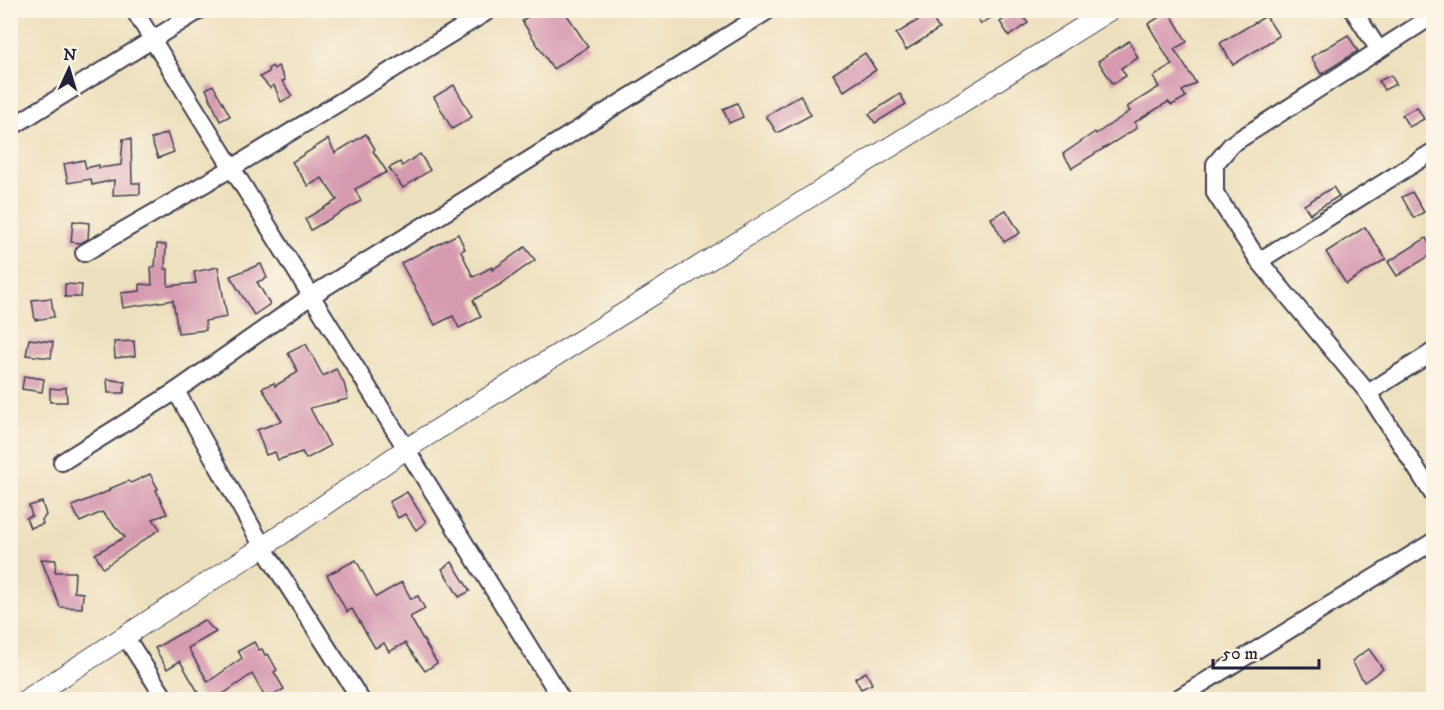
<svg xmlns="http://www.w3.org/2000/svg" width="1444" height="710" viewBox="0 0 1444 710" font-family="'IM FELL DW Pica',serif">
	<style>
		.building { fill: #d599b0 }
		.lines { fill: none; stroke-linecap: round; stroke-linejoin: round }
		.minor-casing { stroke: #403e4f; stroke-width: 20 }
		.tertiary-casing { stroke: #403e4f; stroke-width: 22 }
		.minor { stroke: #fff; stroke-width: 16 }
		.tertiary { stroke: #fff; stroke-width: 20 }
	</style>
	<rect width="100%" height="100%" fill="#fcf5e5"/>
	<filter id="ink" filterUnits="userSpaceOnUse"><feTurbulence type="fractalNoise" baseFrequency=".0167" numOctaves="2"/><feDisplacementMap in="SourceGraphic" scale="12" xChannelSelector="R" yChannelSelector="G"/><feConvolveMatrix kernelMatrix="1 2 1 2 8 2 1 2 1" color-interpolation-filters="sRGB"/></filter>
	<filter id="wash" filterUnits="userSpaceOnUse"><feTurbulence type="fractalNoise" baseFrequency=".008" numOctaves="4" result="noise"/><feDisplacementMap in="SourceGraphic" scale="24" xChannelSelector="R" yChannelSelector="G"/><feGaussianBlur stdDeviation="1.35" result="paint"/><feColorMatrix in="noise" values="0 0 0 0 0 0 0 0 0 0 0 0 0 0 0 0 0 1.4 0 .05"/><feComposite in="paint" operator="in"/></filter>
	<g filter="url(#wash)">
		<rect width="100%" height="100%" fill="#ede0be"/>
		<g id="blocks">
			<!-- building -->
			<g class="building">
				<path d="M538 10H564L588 47 553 69 522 21Z"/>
				<path d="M973 10H1003L981 24Z"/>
				<path d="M1018 10 1028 23 1009 36 1000 22Z"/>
				<path d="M1169 11 1187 42 1174 49 1196 83 1182 91 1186 97 1172 105 1168 102 1135 122 1137 128 1072 168 1063 154 1095 132 1096 134 1130 111 1127 107 1159 87 1153 77 1172 65 1148 24Z"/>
				<path d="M929 13 939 29 906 50 896 34Z"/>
				<path d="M1266 16 1279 36 1233 65 1220 43Z"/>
				<path d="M1348 35 1358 51 1321 74 1311 57Z"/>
				<path d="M1129 41 1138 58 1121 68 1126 76 1113 84 1098 61Z"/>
				<path d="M865 53 876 70 844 91 833 74Z"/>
				<path d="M272 66 274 69 278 66 285 80 282 81 292 96 281 102 274 85 270 88 260 77 269 72 268 69Z"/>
				<path d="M1391 75 1396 84 1384 90 1379 81Z"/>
				<path d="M213 85 230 116 220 121 206 89Z"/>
				<path d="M454 85 472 117 452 129 434 97Z"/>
				<path d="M900 94 906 104 875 123 869 114Z"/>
				<path d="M800 95 811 115 777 133 766 116Z"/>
				<path d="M737 103 743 117 729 123 723 109Z"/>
				<path d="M1417 107 1424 119 1409 127 1402 115Z"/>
				<path d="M167 133 174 152 158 158 151 139Z"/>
				<path d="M366 134 375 149 373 151 387 172 355 189 361 201 311 230 305 219 337 200 322 178 308 186 292 162 328 139 335 153Z"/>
				<path d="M123 139H131L132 183H140V194L113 195 114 180 92 185 91 179 68 183 64 164 84 160 86 168 99 165V168L121 165Z"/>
				<path d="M420 154 430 170 403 188 389 168 400 162 402 166Z"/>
				<path d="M1333 187 1339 196 1310 214 1304 205Z"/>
				<path d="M1412 192 1424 212 1414 218 1402 197Z"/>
				<path d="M1006 210 1020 233 1004 242 991 218Z"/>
				<path d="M73 221 89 223 88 239 81 243 71 242Z"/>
				<path d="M1365 227 1386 259 1346 284 1326 252Z"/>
				<path d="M458 234 465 249 461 251 473 277 492 267V270L525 247 535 260 501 284 473 300 481 317 459 328 453 316 435 325 401 263Z"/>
				<path d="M1426 238 1434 253 1397 276 1388 262Z"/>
				<path d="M157 244 166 245 165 269H168V286L196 283 194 272 218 267 227 317 205 321 206 330 178 333 173 300 123 308 121 293 140 291V284L152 285 151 267H155Z"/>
				<path d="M261 264 267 278 257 282 270 304 254 315 230 276Z"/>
				<path d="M65 284 82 285 81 297H65Z"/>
				<path d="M51 298 54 317 35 320 32 300Z"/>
				<path d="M29 339 53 342 51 358 26 355Z"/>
				<path d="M134 341 135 356 115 358 114 342Z"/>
				<path d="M306 344 323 376 336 369 344 383 348 399 310 408 330 446 306 459 302 452 278 460 275 452 266 455 257 430 282 421 262 388 274 383 275 386 298 372 288 353Z"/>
				<path d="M24 376 44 379 42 392 22 389Z"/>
				<path d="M107 379 125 382 124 393H108Z"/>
				<path d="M66 387 67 402H50V388L60 389Z"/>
				<path d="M150 474 158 489 156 490 167 514 153 519 160 529 103 568 95 554 125 537 102 512 80 522 72 506 109 491V489L128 481 131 483Z"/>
				<path d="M407 492 426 522 416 530 405 514 398 518 389 502Z"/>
				<path d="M42 502 46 515 42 520 43 524 30 528 26 518 32 516 29 506Z"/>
				<path d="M41 559 56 560 55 572H75L74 592 83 593 82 608 60 607Z"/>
				<path d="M356 560 376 597 402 582 411 599 418 596 425 609 410 617 437 663 425 671 405 643 389 652 384 643 375 648 352 609 347 612 327 575Z"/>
				<path d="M452 562 470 591 459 597 442 569Z"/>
				<path d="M204 620 216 632 188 648 208 682 242 658 238 651 254 642 259 650 262 649 265 655 268 654 277 670 274 672 284 689 266 699 252 674 216 699H202L180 661 167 669 155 648Z"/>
				<path d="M1369 649 1383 669 1364 682 1352 661Z"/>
				<path d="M866 672 872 684 861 689 855 678Z"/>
			</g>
		</g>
	</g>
	<g filter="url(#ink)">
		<use href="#blocks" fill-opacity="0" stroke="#403e4f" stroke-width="1.5"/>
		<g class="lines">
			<!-- minor casing -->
			<g class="minor-casing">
				<g id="minor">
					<path d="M134 10 562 700"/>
					<path d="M1353 10 1379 50"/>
					<path d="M1434 15 1232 144 1215 164V193L1259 261 1368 393 1434 496"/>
					<path d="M10 128 200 10"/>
					<path d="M84 253 232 168 490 10"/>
					<path d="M1259 261 1434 151"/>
					<path d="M176 391 263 547 361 700"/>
					<path d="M1368 393 1434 351"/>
					<path d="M62 462 176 391 311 296 769 10"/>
					<path d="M125 636 166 700"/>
					<path d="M1175 700 1434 541"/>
				</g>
			</g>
			<!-- tertiary casing -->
			<g class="tertiary-casing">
				<path id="tertiary" d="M26 700 263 547 406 449 1110 10"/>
			</g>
			<!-- minor -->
			<use href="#minor" class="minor"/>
			<!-- tertiary -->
			<use href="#tertiary" class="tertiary"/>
		</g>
	</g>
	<!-- margin -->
	<rect width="1444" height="710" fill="none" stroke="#fcf5e5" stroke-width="36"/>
	<!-- north arrow -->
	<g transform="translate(69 69) rotate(4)" stroke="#fcf5e5" stroke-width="4.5" paint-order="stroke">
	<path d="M0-4.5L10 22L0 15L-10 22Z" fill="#22223b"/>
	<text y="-9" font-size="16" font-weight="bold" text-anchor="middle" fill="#22223b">N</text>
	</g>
	<!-- scale -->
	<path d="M1213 659v9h106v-9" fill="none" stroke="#22223b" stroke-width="3"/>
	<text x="1222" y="659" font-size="18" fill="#22223b" stroke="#fcf5e5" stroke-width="4.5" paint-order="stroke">50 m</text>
</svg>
